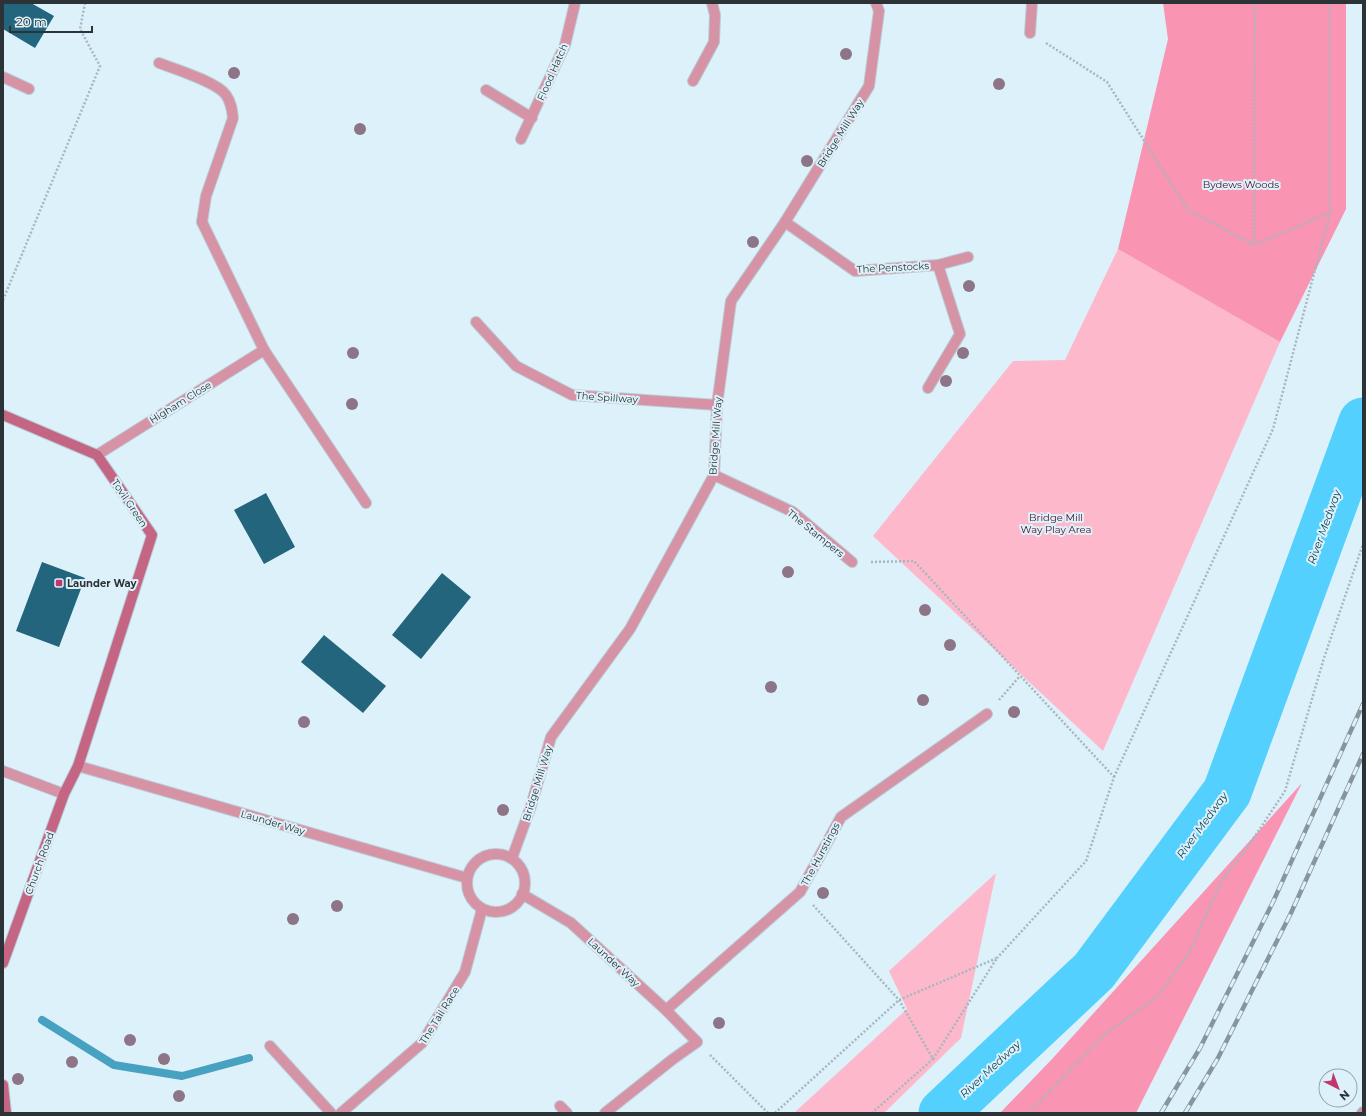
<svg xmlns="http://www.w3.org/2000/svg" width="1366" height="1116" viewBox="0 0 1366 1116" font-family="Montserrat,sans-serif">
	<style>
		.green { fill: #feb8cb }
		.forest { fill: #f994b2 }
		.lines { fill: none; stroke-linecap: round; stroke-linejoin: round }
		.stream { stroke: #47a1c1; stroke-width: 8 }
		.river { stroke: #53d0fd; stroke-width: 49 }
		.building { fill: #23657d }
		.lane-casing { stroke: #b9cbd3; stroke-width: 12 }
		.street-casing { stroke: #b9cbd3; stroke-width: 12 }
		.secondary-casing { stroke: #b9cbd3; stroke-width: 12 }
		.path { stroke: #a6b7be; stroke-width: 2.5; stroke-dasharray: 2 2; stroke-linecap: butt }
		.lane { stroke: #d693a6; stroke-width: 10 }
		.street { stroke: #d693a6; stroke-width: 10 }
		.secondary { stroke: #c56584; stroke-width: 10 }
		.rail-casing { stroke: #88969c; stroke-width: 4.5 }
		.rail { stroke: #ddf1fa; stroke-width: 3; stroke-dasharray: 9; stroke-linecap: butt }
		.tree { fill: #8d7486 }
		.poi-dot { fill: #c1366d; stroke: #ddf1fa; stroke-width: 1.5 }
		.labels { text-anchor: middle; stroke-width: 4; stroke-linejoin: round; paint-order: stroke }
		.street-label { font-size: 10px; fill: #2b3336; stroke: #ddf1fa }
		.park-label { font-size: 10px; fill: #4c0e27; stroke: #ddf1fa }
		.poi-label { font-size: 10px; font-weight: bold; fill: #2b3336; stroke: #ddf1fa; text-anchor: start }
		.water-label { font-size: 11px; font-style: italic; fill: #053f51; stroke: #ddf1fa }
	</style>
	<rect width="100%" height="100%" fill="#ddf1fa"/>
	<!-- green -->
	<g class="green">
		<path d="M1118 249 1280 342 1103 751 873 536 1013 361 1065 360Z"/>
		<path d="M996 873 961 1038 884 1113H794L907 1009 889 971Z"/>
	</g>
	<!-- forest -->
	<g class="forest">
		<path d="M1163 3H1346V209L1280 342 1118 249 1168 39Z"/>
		<path d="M1302 783 1136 1113H1000L1053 1058Z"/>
	</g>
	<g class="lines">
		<!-- stream -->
		<path class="stream" d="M42 1020 114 1065 182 1076 249 1058"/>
		<!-- river -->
		<path class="river" d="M943 1113 1094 971 1227 792 1363 422"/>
	</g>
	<!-- building -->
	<g class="building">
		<path d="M3 3H31L54 16 35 48 3 29Z"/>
		<path d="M266 493 295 547 264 564 234 510Z"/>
		<path d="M42 562 85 578 59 647 16 631Z"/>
		<path d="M442 573 471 597 421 659 392 635Z"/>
		<path d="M324 635 386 686 363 713 301 662Z"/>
	</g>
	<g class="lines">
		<!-- lane casing -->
		<g class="lane-casing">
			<g id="lane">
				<path d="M159 63C175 69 217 82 226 95 231 102 232 109 233 118L206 196 202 222"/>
				<path d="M693 81 714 42 715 15 712 3"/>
				<path d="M560 1106 567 1113"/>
				<path d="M605 1113 673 1059 697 1042"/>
			</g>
		</g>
		<!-- street casing -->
		<g class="street-casing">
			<g id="street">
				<path d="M1030 33 1032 3"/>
				<path d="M3 77 29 89"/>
				<path d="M486 90 532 118"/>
				<path d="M521 139 565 45 575 3"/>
				<path d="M202 222 264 350 366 503"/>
				<path d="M785 222 855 271 938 265 968 257"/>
				<path d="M476 322 516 366 572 395 717 405"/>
				<path d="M928 388 960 334 938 265"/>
				<path d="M97 455 264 350"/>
				<path d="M714 475 793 512 852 562"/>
				<path d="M78 766 467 878"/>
				<path d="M3 771 64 794"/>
				<circle cx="496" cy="883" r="29"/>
				<path d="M512 858 531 806 551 737 630 629 714 475 717 405 731 301 785 222 869 86 879 11 876 3"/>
				<path d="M522 894 571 923 666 1010 697 1042"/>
				<path d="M666 1010 800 892 841 817 987 714"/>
				<path d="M270 1046 331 1113"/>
				<path d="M341 1113 422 1043 465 972 482 909"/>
				<path d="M1362 1113 1363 1112"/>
			</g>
		</g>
		<!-- secondary casing -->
		<g class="secondary-casing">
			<g id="secondary">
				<path d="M3 415 97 455 152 535 78 766 64 794 3 963"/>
				<path d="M3 1085 6 1113"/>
			</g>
		</g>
		<!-- path -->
		<g class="path">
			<path d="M1046 43 1107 82 1188 210 1254 245 1329 213"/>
			<path d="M1254 245 1255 3"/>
			<path d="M3 300 100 66 80 29 85 3"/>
			<path d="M871 562 914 561 1114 777 1086 861 997 958"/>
			<path d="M999 700 1020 676"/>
			<path d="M1114 777 1273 429 1330 213V3"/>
			<path d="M813 905 899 1000 933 1059 872 1113"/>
			<path d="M710 1055 768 1113"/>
			<path d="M775 1113 899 1000 997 958 933 1059"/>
			<path d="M1029 1113 1104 1035 1158 996 1189 953 1222 880 1247 848 1285 791 1324 658 1363 544"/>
		</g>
		<!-- lane -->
		<use href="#lane" class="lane"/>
		<!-- street -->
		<use href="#street" class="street"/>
		<!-- secondary -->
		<use href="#secondary" class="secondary"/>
		<!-- rail casing -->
		<g class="rail-casing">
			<g id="rail">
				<path d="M1161 1113 1200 1048 1272 904 1363 704"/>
				<path d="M1185 1113 1218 1058 1291 913 1363 754"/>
			</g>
		</g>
		<!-- rail -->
		<use href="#rail" class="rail"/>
	</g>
	<!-- trees -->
	<g class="tree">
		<circle cx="846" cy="54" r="6"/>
		<circle cx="234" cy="73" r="6"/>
		<circle cx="999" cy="84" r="6"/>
		<circle cx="360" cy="129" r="6"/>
		<circle cx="807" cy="161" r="6"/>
		<circle cx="753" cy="242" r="6"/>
		<circle cx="969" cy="286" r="6"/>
		<circle cx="353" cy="353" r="6"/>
		<circle cx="963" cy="353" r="6"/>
		<circle cx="946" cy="381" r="6"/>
		<circle cx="352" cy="404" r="6"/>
		<circle cx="788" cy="572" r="6"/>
		<circle cx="925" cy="610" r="6"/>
		<circle cx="950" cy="645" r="6"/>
		<circle cx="771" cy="687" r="6"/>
		<circle cx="923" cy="700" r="6"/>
		<circle cx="1014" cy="712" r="6"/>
		<circle cx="304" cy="722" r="6"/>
		<circle cx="503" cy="810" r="6"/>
		<circle cx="823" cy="893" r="6"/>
		<circle cx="337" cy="906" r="6"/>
		<circle cx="293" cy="919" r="6"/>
		<circle cx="719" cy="1023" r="6"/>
		<circle cx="130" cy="1040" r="6"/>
		<circle cx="164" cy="1059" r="6"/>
		<circle cx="72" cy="1062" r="6"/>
		<circle cx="18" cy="1079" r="6"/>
		<circle cx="179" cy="1096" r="6"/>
	</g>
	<!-- markers -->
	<rect class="poi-dot" x="55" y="579" width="8" height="8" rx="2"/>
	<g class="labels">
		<!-- street labels -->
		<g class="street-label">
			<text transform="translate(552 72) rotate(-66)" y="4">Flood Hatch</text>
			<text transform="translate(840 133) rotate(-58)" y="4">Bridge Mill Way</text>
			<text transform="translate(893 267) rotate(-3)" y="4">The Penstocks</text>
			<text transform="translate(607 397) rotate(4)" y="4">The Spillway</text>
			<text transform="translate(180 402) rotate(-32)" y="4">Higham Close</text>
			<text transform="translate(715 436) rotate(-86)" y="4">Bridge Mill Way</text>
			<text transform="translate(130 503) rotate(56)" y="4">Tovil Green</text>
			<text transform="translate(816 533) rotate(39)" y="4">The Stampers</text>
			<text transform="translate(537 783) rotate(-73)" y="4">Bridge Mill Way</text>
			<text transform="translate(273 822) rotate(16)" y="4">Launder Way</text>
			<text transform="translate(820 854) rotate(-62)" y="4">The Hurstings</text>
			<text transform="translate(39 863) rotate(-70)" y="4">Church Road</text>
			<text transform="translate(614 962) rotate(43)" y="4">Launder Way</text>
			<text transform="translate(439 1015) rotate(-58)" y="4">The Tail Race</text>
		</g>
		<!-- park labels -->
		<g class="park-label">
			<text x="1241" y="188">Bydews Woods</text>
			<text x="1056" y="521">Bridge Mill<tspan x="1056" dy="12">Way Play Area</tspan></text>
		</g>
		<!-- poi labels -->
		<g class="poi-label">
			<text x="67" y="587">Launder Way</text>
		</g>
		<!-- water labels -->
		<g class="water-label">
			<text transform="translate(1324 527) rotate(-70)" y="4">River Medway</text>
			<text transform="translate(1202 825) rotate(-54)" y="4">River Medway</text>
			<text transform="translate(990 1069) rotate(-43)" y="4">River Medway</text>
		</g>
	</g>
	<!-- border -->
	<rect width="1366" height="1116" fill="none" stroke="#2b3336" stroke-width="8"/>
	<!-- north arrow -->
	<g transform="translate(1338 1088) rotate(138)"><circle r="19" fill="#ddf1fa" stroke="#96a5ac"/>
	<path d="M0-3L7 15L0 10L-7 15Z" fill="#c1366d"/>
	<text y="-6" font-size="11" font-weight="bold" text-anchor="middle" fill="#2b3336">N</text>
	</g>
	<!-- scale -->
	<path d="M10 26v6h82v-6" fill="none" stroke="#2b3336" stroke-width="2"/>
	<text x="16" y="26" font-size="12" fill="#2b3336" stroke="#ddf1fa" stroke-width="3" paint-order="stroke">20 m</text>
</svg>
